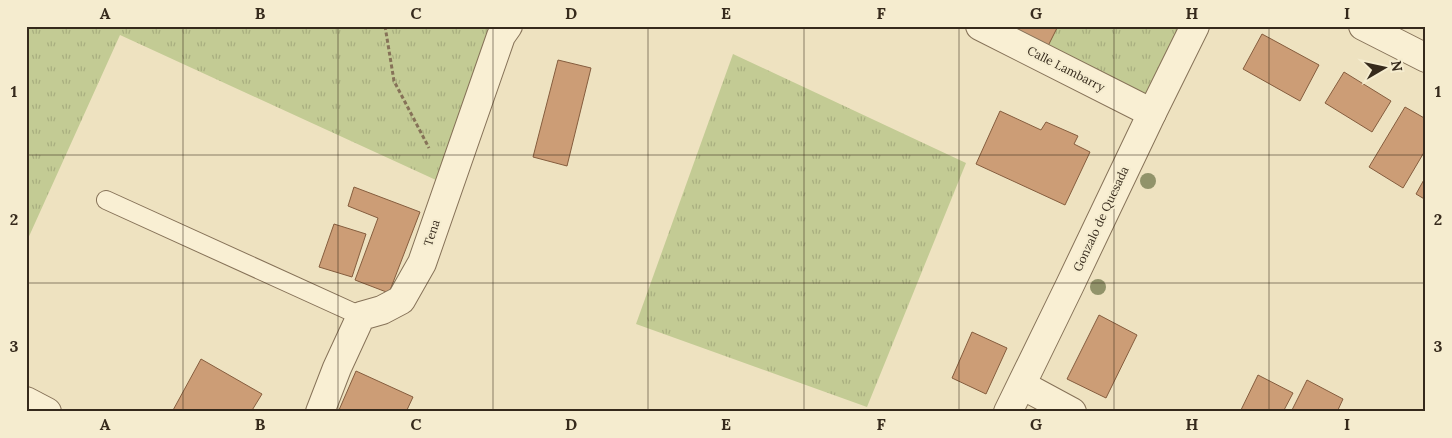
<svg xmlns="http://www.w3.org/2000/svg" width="1452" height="438" viewBox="0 0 1452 438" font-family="Lora,serif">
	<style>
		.grass { fill: url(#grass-tufts) }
		.building { fill: #cc9d76; stroke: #855d3e }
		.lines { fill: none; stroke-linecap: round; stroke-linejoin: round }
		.lane-casing { stroke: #867258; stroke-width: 20 }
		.street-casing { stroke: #867258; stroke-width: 30 }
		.path { stroke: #867258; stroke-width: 3; stroke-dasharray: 4 2.5; stroke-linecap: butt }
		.lane { stroke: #f9efd3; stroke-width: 18 }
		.street { stroke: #f9efd3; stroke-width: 28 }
		.tree { fill: #91936a }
		.grid { fill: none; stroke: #362a1c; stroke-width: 1; stroke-opacity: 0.55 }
		.labels { text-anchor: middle; stroke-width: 4; stroke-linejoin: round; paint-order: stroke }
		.street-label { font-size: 12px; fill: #362a1c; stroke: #f5eccf }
		.neatline { fill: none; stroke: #362a1c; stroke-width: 2 }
		.grid-label { font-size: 16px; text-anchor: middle; font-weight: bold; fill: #362a1c }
	</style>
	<defs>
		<pattern id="grass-tufts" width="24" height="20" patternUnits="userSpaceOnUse" patternTransform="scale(1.25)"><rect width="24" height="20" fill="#c3cb94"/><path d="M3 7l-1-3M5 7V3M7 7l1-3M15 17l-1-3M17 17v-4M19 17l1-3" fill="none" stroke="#a8ae7f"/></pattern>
	</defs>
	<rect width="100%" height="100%" fill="#eee2c0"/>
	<!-- grass -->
	<g class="grass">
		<path d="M26 26H508L449 186 120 35 26 243Z"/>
		<path d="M977 26H1195L1152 113Z"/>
		<path d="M733 54 966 163 867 407 636 324Z"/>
	</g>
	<!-- building -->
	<g class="building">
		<path d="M1012 26H1058L1046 50 1009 31Z"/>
		<path d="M1262 34 1319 65 1300 101 1243 69Z"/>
		<path d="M558 60 591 68 567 166 533 157Z"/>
		<path d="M1344 72 1391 101 1372 132 1325 103Z"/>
		<path d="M1405 107 1426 119V149L1403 188 1369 167Z"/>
		<path d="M1000 111 1041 130 1046 122 1078 136 1074 144 1090 152 1065 205 976 164Z"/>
		<path d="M1426 176V200L1416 194Z"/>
		<path d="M354 187 420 212 389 293 355 280 378 218 348 206Z"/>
		<path d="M334 224 366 234 352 277 319 267Z"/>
		<path d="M1099 315 1137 335 1106 398 1067 379Z"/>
		<path d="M972 332 1007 348 986 394 952 378Z"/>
		<path d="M201 359 262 394 251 412H172Z"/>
		<path d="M356 371 413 397 406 412H344L339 410Z"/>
		<path d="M1258 375 1293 393 1283 412H1240Z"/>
		<path d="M1307 380 1343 399 1337 412H1291Z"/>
	</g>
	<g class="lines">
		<!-- lane casing -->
		<g class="lane-casing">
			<path id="lane" d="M106 200 361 316"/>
		</g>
		<!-- street casing -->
		<g class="street-casing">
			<g id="street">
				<path d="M980 26 1152 113"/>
				<path d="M1363 26 1426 58"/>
				<path d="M1022 385 1072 412"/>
				<path d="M26 401 47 412"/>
				<path d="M320 412 337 368 361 316 382 310 401 300 422 263 501 36 508 26"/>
				<path d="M1008 412 1069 287 1152 113 1195 26"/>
			</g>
		</g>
		<!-- path -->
		<path class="path" d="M385 26 394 81 429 148"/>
		<!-- lane -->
		<use href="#lane" class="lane"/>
		<!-- street -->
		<use href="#street" class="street"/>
	</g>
	<!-- trees -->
	<g class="tree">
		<circle cx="1148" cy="181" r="8"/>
		<circle cx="1098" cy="287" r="8"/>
	</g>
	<!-- grid -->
	<path class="grid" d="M183 26V412M338 26V412M493 26V412M648 26V412M804 26V412M959 26V412M1114 26V412M1269 26V412M26 155H1426M26 283H1426"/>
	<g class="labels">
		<!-- street labels -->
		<g class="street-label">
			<text transform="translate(1066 69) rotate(27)" y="4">Calle Lambarry</text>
			<text transform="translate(1101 219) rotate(-65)" y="4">Gonzalo de Quesada</text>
			<text transform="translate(432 233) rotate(-72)" y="4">Tena</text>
		</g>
	</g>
	<!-- border -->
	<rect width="1452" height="438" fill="none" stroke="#f5eccf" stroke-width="55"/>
	<!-- north arrow -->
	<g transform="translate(1384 68) rotate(81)" stroke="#f5eccf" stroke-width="4" paint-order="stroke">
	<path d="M0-4L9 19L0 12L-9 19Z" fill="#362a1c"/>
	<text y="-8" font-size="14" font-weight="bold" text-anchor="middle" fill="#362a1c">N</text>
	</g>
	<rect x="28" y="28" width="1396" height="382" class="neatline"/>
	<g class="grid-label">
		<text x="105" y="19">A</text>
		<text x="260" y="19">B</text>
		<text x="416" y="19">C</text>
		<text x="571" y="19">D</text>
		<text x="726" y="19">E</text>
		<text x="881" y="19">F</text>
		<text x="1036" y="19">G</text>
		<text x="1192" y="19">H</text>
		<text x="1347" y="19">I</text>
		<text x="14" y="97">1</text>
		<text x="1438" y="97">1</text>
		<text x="14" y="225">2</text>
		<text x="1438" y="225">2</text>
		<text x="14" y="352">3</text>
		<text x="1438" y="352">3</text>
		<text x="105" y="430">A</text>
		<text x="260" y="430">B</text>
		<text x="416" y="430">C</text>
		<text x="571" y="430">D</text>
		<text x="726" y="430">E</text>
		<text x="881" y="430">F</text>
		<text x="1036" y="430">G</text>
		<text x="1192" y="430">H</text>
		<text x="1347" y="430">I</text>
	</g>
</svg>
